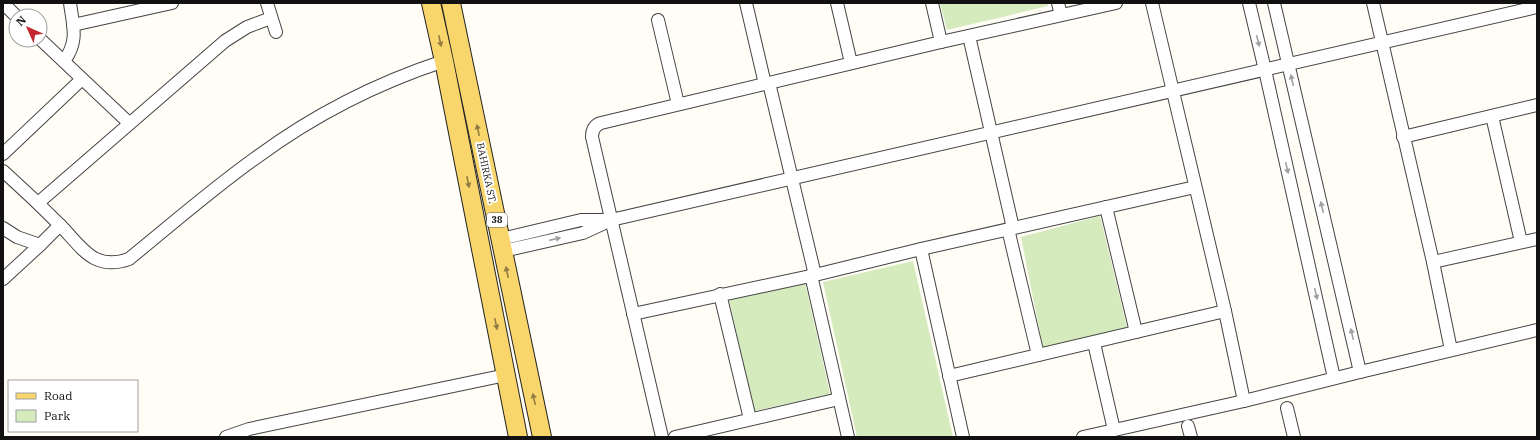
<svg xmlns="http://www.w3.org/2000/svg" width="1540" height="440" viewBox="0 0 1540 440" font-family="'IBM Plex Serif',serif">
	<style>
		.green { fill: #d5ebbd }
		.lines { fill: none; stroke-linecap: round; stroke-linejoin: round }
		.street-casing { stroke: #444; stroke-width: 14 }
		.primary-casing { stroke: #222; stroke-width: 20 }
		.street { stroke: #fff; stroke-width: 12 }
		.primary { stroke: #f9d66b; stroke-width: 18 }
		.oneway { fill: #917d42 }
		.oneway2 { fill: #a0a0a0 }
		.labels { text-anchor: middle; stroke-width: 4; stroke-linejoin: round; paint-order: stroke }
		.shield { fill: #fff; stroke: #585858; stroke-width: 1 }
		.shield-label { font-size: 9px; font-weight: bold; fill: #111 }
		.street-label { font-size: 10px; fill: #111; stroke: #fff }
	</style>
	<rect width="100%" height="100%" fill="#fffdf5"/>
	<!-- green -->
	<g class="green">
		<path d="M940 3H1047L1048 6 947 30Z"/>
		<path d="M1100 216 1127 327 1043 348 1021 237Z"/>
		<path d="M913 261 953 437H857L823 282Z"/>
		<path d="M805 282 830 394 754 411 729 299Z"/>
	</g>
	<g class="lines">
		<!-- street casing -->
		<g class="street-casing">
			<g id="street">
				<path d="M3 3 16 16"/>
				<path d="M267 3 276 32"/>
				<path d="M746 3 765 84"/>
				<path d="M837 3 851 63"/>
				<path d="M932 3 941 42"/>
				<path d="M1058 3 1061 15"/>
				<path d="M1152 3 1225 311 1244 401"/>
				<path d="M1249 3 1265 70 1334 378"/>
				<path d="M1274 3 1360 372"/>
				<path d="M1373 3 1433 262 1451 350"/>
				<path d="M658 20 678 104"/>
				<path d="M73 25 172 3"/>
				<path d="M969 36 1013 228"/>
				<path d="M40 39 129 123"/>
				<path d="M64 61C79 41 73 26 70 3"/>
				<path d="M769 83 815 275"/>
				<path d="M1492 116 1521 242"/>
				<path d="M1403 137 1537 105"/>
				<path d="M3 154 82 79"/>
				<path d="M3 171C23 189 42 207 61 226 71 236 83 253 96 259 107 264 118 263 129 259 171 225 212 189 257 157 314 115 377 83 444 61"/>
				<path d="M38 203 225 41 247 27 271 18"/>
				<path d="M1106 207 1136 332"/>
				<path d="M3 228 17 237 40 245 60 225"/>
				<path d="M1008 229 1038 355"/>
				<path d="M501 239 581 220H611"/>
				<path d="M921 249 963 437"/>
				<path d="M503 251 583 233 611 220 1537 7"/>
				<path d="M1433 262 1537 239"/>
				<path d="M811 275 848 437"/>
				<path d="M3 279 40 245"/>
				<path d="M720 294 750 419"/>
				<path d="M633 314 815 275 921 249 1195 187"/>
				<path d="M1094 343 1114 430"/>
				<path d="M949 376 1225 311"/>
				<path d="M1287 408 1294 437"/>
				<path d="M1188 426 1191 437"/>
				<path d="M226 437 249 429 506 375"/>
				<path d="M662 437 592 137C592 130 595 125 601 123L941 42 1116 3"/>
				<path d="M675 437 839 399"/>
				<path d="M1083 437 1244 401 1360 372 1537 330"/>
			</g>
		</g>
		<!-- primary casing -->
		<g class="primary-casing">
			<g id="primary">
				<path d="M431 3 444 61 518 437"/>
				<path d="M451 3 542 437"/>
			</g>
		</g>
		<!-- street -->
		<use href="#street" class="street"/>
		<!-- primary -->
		<use href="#primary" class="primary"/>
	</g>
	<!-- one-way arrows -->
	<defs><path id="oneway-solid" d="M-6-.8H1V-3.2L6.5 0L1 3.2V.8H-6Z"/></defs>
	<g class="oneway">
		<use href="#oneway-solid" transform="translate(440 41) rotate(78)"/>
		<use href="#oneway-solid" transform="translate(478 130) rotate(-102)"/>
		<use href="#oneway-solid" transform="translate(468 182) rotate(79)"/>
		<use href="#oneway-solid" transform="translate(507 272) rotate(-102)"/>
		<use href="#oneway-solid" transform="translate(496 324) rotate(79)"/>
		<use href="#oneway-solid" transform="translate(534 399) rotate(-102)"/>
	</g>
	<g class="oneway2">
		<use href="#oneway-solid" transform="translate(1258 41) rotate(76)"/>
		<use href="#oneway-solid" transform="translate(1292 80) rotate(-103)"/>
		<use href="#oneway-solid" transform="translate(1287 168) rotate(77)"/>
		<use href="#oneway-solid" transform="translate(1322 207) rotate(-103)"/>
		<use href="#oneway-solid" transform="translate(555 239) rotate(-13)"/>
		<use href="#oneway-solid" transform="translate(1316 294) rotate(77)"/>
		<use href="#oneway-solid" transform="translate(1352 334) rotate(-103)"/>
	</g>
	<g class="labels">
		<!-- shield labels -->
		<rect class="shield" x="487" y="213" width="20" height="14" rx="3"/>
		<g class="shield-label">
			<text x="497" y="223">38</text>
		</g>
		<!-- street labels -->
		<g class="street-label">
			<text transform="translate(487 173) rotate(78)" y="4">BAHIRKA ST.</text>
		</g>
	</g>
	<!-- border -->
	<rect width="1540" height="440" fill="none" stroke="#111111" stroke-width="8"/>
	<!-- legend -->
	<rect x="8" y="380" width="130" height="52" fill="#ffffff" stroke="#a0a0a0"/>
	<rect x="16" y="393" width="20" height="6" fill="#f9d66b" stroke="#a0a0a0"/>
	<text x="44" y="400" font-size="12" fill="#111111">Road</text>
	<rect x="16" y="410" width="20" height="12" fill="#d5ebbd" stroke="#a0a0a0"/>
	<text x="44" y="420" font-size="12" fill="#111111">Park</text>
	<!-- north arrow -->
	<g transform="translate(28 28) rotate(315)"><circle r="19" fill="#ffffff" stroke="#a0a0a0"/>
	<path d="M0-3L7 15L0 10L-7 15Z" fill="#c4262e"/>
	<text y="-6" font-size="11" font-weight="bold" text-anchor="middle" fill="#111111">N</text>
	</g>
</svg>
